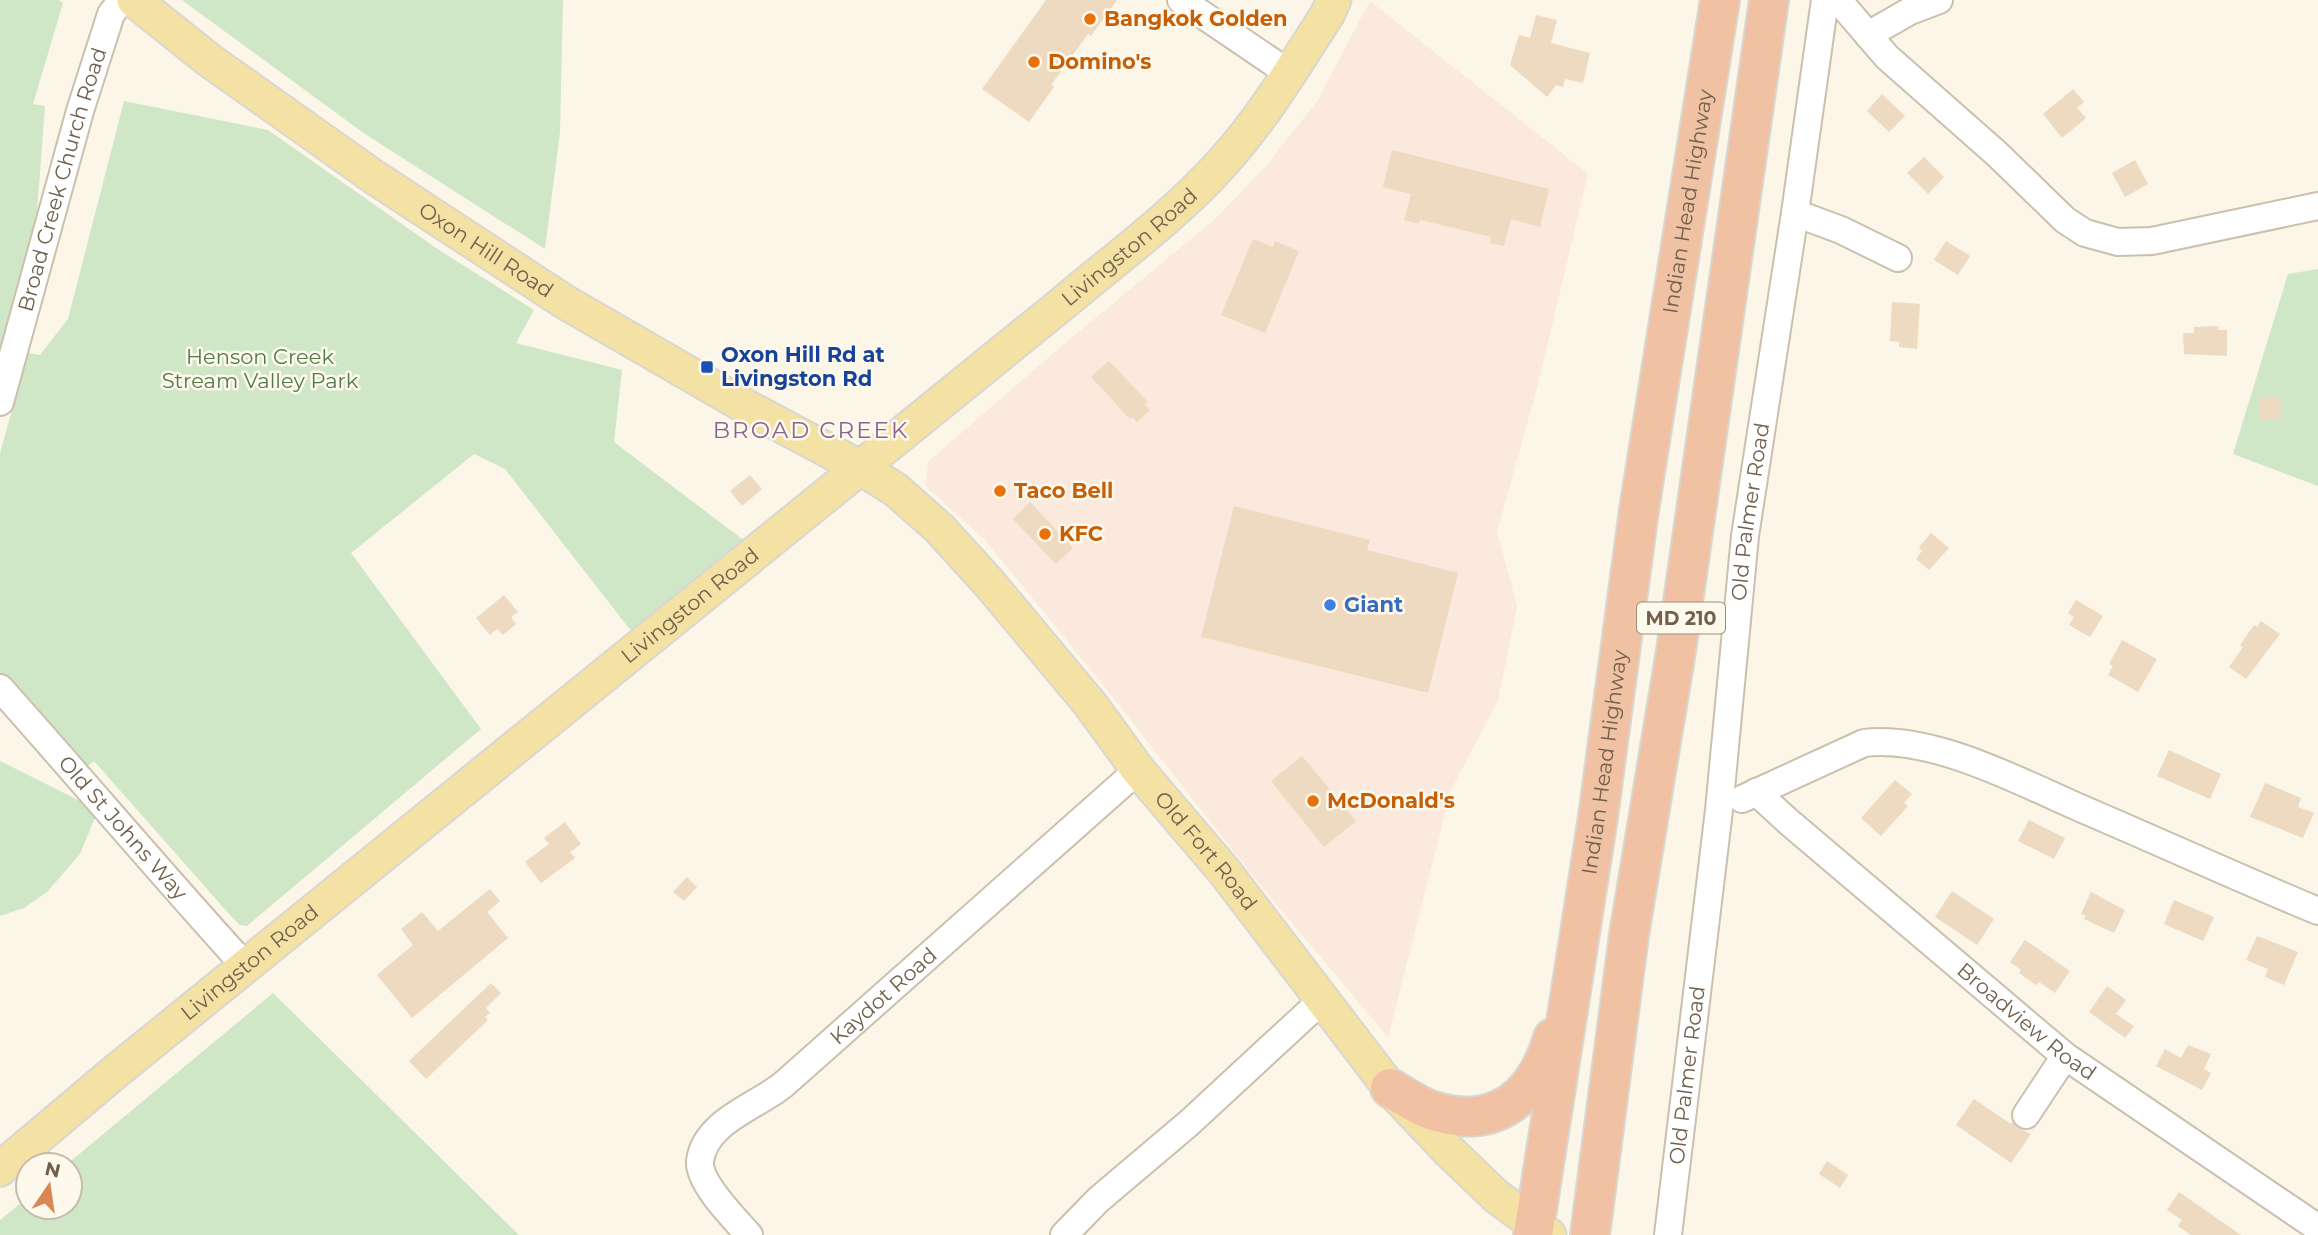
<svg xmlns="http://www.w3.org/2000/svg" width="2318" height="1235" viewBox="0 0 2318 1235" font-family="Montserrat,sans-serif">
	<style>
		.commercial { fill: #fae9dc }
		.green { fill: #cfe7c6 }
		.building { fill: #eed9c1 }
		.lines { fill: none; stroke-linecap: round; stroke-linejoin: round }
		.minor-casing { stroke: #ccbfae; stroke-width: 30 }
		.major-casing { stroke: #dad6d1; stroke-width: 37 }
		.highway-casing { stroke: #dad6d1; stroke-width: 42 }
		.minor { stroke: #fff; stroke-width: 26 }
		.major { stroke: #f4e2a5; stroke-width: 33 }
		.highway { stroke: #f0c2a3; stroke-width: 38 }
		.food-dot { fill: #e8710a; stroke: #fef9ed; stroke-width: 2.5 }
		.transit-dot { fill: #1a4fb4; stroke: #fef9ed; stroke-width: 2.5 }
		.shop-dot { fill: #3f7fe0; stroke: #fef9ed; stroke-width: 2.5 }
		.labels { text-anchor: middle; stroke-width: 5; stroke-linejoin: round; paint-order: stroke }
		.shield { fill: #fef9ed; stroke: #9c8e7d; stroke-width: 2 }
		.shield-label { font-size: 19px; font-weight: bold; fill: #72604d }
		.food-label { font-size: 21px; font-weight: bold; fill: #c56008; stroke: #fef9ed; text-anchor: start }
		.street-label { font-size: 21px; fill: #72604d; stroke: #fef9ed }
		.transit-label { font-size: 21px; font-weight: bold; fill: #164399; stroke: #fef9ed; text-anchor: start }
		.park-label { font-size: 21px; fill: #517c49; stroke: #fef9ed }
		.shop-label { font-size: 21px; font-weight: bold; fill: #366cbe; stroke: #fef9ed; text-anchor: start }
		.neighbourhood-label { font-size: 23px; letter-spacing: 2px; fill: #87658e; stroke: #fef9ed }
	</style>
	<rect width="100%" height="100%" fill="#fbf6e7"/>
	<!-- commercial -->
	<path class="commercial" d="M1370 1 1588 174 1538 384 1497 532 1517 606 1498 700 1451 790 1388 1037 1257 881 1100 681 986 541 926 486 928 462 1057 350 1214 220 1267 165 1318 100Z"/>
	<!-- green -->
	<g class="green">
		<path d="M0 0H59L63 3 33 104 45 106 37 212 39 223 0 391Z"/>
		<path d="M182 0H563L560 132 545 249 365 134Z"/>
		<path d="M124 101 268 130 439 250 534 310 516 343 622 370 614 442 750 545 635 636 505 469 474 454 351 553 481 729 247 926 240 925 230 915 94 761 84 769 0 672V453L28 353 40 355 68 319Z"/>
		<path d="M2318 269V486L2233 454 2288 274Z"/>
		<path d="M0 761 98 810 80 854 47 892 24 908 0 916Z"/>
		<path d="M273 993 519 1235H0V1220L28 1197V1207H70V1165H66Z"/>
	</g>
	<!-- building -->
	<g class="building">
		<path d="M1046 0H1117L1091 36 1088 34 1051 85 1054 87 1029 122 982 89Z"/>
		<path d="M1536 15 1557 20 1551 43 1590 53 1583 83 1565 79 1563 87 1556 85 1547 97 1510 65 1519 35 1530 38Z"/>
		<path d="M2073 89 2084 102 2077 108 2086 118 2062 138 2043 114Z"/>
		<path d="M1882 94 1905 116 1889 132 1867 111Z"/>
		<path d="M1392 150 1549 189 1540 227 1511 219 1504 246 1490 243 1491 237 1420 220 1419 224 1404 220 1411 194 1383 187Z"/>
		<path d="M1924 157 1944 177 1928 194 1907 173Z"/>
		<path d="M2135 160 2148 184 2125 197 2112 173Z"/>
		<path d="M1253 239 1273 247 1275 241 1299 251 1265 333 1221 315Z"/>
		<path d="M1946 241 1970 256 1958 275 1934 260Z"/>
		<path d="M1892 302 1920 304 1917 349 1899 347V342L1890 341Z"/>
		<path d="M2218 326V330H2227V356L2184 354 2183 333H2194V327Z"/>
		<path d="M1109 361 1148 402 1145 405 1150 410 1137 422 1132 417 1130 419 1091 377Z"/>
		<path d="M2260 398H2281V420L2260 419Z"/>
		<path d="M750 475 762 489 742 506 730 491Z"/>
		<path d="M1030 502 1073 548 1056 564 1013 519Z"/>
		<path d="M1234 506 1370 540 1367 550 1458 573 1428 693 1201 637Z"/>
		<path d="M1931 533 1949 548 1929 570 1916 559 1922 551 1919 547Z"/>
		<path d="M504 595 518 612 511 617 516 624 503 635 497 629 490 635 476 618Z"/>
		<path d="M2076 600 2103 616 2090 637 2069 625 2074 617 2068 613Z"/>
		<path d="M2261 621 2280 634 2246 679 2229 667 2243 647 2240 645 2254 625 2257 627Z"/>
		<path d="M2122 640 2157 659 2138 692 2108 675 2113 666 2109 664Z"/>
		<path d="M2169 750 2221 774 2210 799 2157 776Z"/>
		<path d="M1302 756 1356 821 1324 847 1271 781Z"/>
		<path d="M1895 780 1912 794 1904 803 1908 806 1881 836 1861 818Z"/>
		<path d="M2265 783 2301 798 2298 807 2314 813 2303 838 2250 817Z"/>
		<path d="M2029 820 2065 838 2054 859 2018 841Z"/>
		<path d="M565 822 581 844 570 852 575 858 541 883 525 862 549 844 544 838Z"/>
		<path d="M687 877 697 887 684 901 673 892Z"/>
		<path d="M490 889 500 901 487 912 508 938 412 1018 377 975 413 945 401 929 422 912 438 931Z"/>
		<path d="M1952 891 1994 919 1977 945 1935 917Z"/>
		<path d="M2091 892 2125 910 2114 933 2084 919 2086 916 2081 914Z"/>
		<path d="M2174 900 2214 917 2203 941 2164 924Z"/>
		<path d="M2257 936 2298 952 2284 985 2265 977 2268 969 2246 960Z"/>
		<path d="M2025 940 2070 971 2055 993 2039 982 2036 985 2019 973 2021 970 2010 962Z"/>
		<path d="M491 983 501 993 486 1008 490 1013 485 1017 488 1020 426 1079 409 1061Z"/>
		<path d="M2107 986 2126 1000 2116 1014 2134 1026 2125 1038 2089 1012Z"/>
		<path d="M2188 1045 2211 1054 2204 1069 2211 1073 2202 1090 2156 1066 2165 1049 2181 1058Z"/>
		<path d="M1974 1099 2011 1124 2012 1122 2018 1128 2031 1134 2011 1163 1956 1125Z"/>
		<path d="M1827 1161 1848 1175 1840 1188 1819 1174Z"/>
		<path d="M2179 1192 2241 1235H2191L2178 1226 2182 1220 2167 1210Z"/>
	</g>
	<g class="lines">
		<!-- minor casing -->
		<g class="minor-casing">
			<g id="minor">
				<path d="M1181 0 1290 74"/>
				<path d="M1838 0 1887 57 1997 154 2065 220 2085 233 2118 242 2152 241 2318 206"/>
				<path d="M1868 35 1910 11 1939 0"/>
				<path d="M1795 213 1841 230 1898 258"/>
				<path id="s1" d="M0 402 80 111 111 14 122 0"/>
				<path id="s2" d="M0 688C83 781 163 876 246 967"/>
				<path id="s3" d="M1756 792 1790 823 2065 1056 2318 1228"/>
				<path d="M1742 799 1864 743C1933 734 2024 784 2087 811 2164 844 2241 879 2318 911"/>
				<path d="M2026 1115 2065 1056"/>
				<path id="s4" d="M749 1235C735 1219 698 1183 700 1161 705 1121 758 1106 784 1084 902 980 1020 876 1138 770"/>
				<path d="M1064 1235 1098 1200 1189 1123 1321 1001"/>
				<path id="s5" d="M1668 1235 1719 810 1745 536 1795 213 1825 0"/>
			</g>
		</g>
		<!-- major casing -->
		<g class="major-casing">
			<g id="major">
				<path id="s6" d="M134 0 209 60 374 177 565 302 745 406 861 468 896 490 940 529 989 583 1090 704 1138 770 1224 871 1393 1092 1450 1152 1497 1197 1549 1235"/>
				<path id="s7" d="M0 1169 115 1072 1062 304C1114 260 1178 213 1222 163 1263 118 1294 66 1327 15L1334 0"/>
			</g>
		</g>
		<!-- highway casing -->
		<g class="highway-casing">
			<g id="highway">
				<path d="M1390 1088C1404 1096 1418 1106 1433 1111 1496 1131 1536 1096 1553 1038"/>
				<path id="s8" d="M1533 1235 1598 817 1639 510 1720 0"/>
				<path d="M1590 1235 1629 935 1676 651 1769 0"/>
			</g>
		</g>
		<!-- minor -->
		<use href="#minor" class="minor"/>
		<!-- major -->
		<use href="#major" class="major"/>
		<!-- highway -->
		<use href="#highway" class="highway"/>
	</g>
	<!-- markers -->
	<g class="food-dot">
		<circle cx="1090" cy="19" r="7"/>
		<circle cx="1034" cy="62" r="7"/>
		<circle cx="1000" cy="491" r="7"/>
		<circle cx="1045" cy="534" r="7"/>
		<circle cx="1313" cy="801" r="7"/>
	</g>
	<rect class="transit-dot" x="700" y="360" width="14" height="14" rx="3.5"/>
	<circle class="shop-dot" cx="1330" cy="605" r="7"/>
	<g class="labels">
		<!-- shield labels -->
		<rect class="shield" x="1637" y="602.5" width="88" height="31" rx="5"/>
		<g class="shield-label">
			<text x="1681" y="625">MD 210</text>
		</g>
		<!-- food labels -->
		<g class="food-label">
			<text x="1104" y="26">Bangkok Golden</text>
			<text x="1048" y="69">Domino's</text>
			<text x="1014" y="498">Taco Bell</text>
			<text x="1059" y="541">KFC</text>
			<text x="1327" y="808">McDonald's</text>
		</g>
		<!-- street labels -->
		<g class="street-label">
			<text dy="7" stroke="none"><textPath href="#s1" startOffset="231">Broad Creek Church Road</textPath></text>
			<text dy="7" stroke="none"><textPath href="#s8" startOffset="1045">Indian Head Highway</textPath></text>
			<text dy="7" stroke="none"><textPath href="#s7" startOffset="1458">Livingston Road</textPath></text>
			<text dy="7" stroke="none"><textPath href="#s6" startOffset="432">Oxon Hill Road</textPath></text>
			<text dy="7" stroke="none"><textPath href="#s5" startOffset="728">Old Palmer Road</textPath></text>
			<text dy="7" stroke="none"><textPath href="#s7" startOffset="891">Livingston Road</textPath></text>
			<text dy="7" stroke="none"><textPath href="#s8" startOffset="478">Indian Head Highway</textPath></text>
			<text dy="7" stroke="none"><textPath href="#s2" startOffset="186">Old St Johns Way</textPath></text>
			<text dy="7" stroke="none"><textPath href="#s6" startOffset="1384">Old Fort Road</textPath></text>
			<text dy="7" stroke="none"><textPath href="#s7" startOffset="324">Livingston Road</textPath></text>
			<text dy="7" stroke="none"><textPath href="#s4" startOffset="341">Kaydot Road</textPath></text>
			<text dy="7" stroke="none"><textPath href="#s3" startOffset="355">Broadview Road</textPath></text>
			<text dy="7" stroke="none"><textPath href="#s5" startOffset="161">Old Palmer Road</textPath></text>
		</g>
		<!-- transit labels -->
		<g class="transit-label">
			<text x="721" y="362">Oxon Hill Rd at<tspan x="721" dy="24">Livingston Rd</tspan></text>
		</g>
		<!-- park labels -->
		<g class="park-label">
			<text x="260" y="364">Henson Creek<tspan x="260" dy="24">Stream Valley Park</tspan></text>
		</g>
		<!-- shop labels -->
		<g class="shop-label">
			<text x="1344" y="612">Giant</text>
		</g>
		<!-- neighbourhood labels -->
		<g class="neighbourhood-label">
			<text x="811" y="438">BROAD CREEK</text>
		</g>
	</g>
	<!-- north arrow -->
	<g transform="translate(49 1186) rotate(13)"><circle r="33" fill="#fef9ed" stroke="#c6bcad" stroke-width="2"/>
	<path d="M0-5L12 26L0 18L-12 26Z" fill="#da8756"/>
	<text y="-10" font-size="19" font-weight="bold" text-anchor="middle" fill="#72604d">N</text>
	</g>
</svg>
